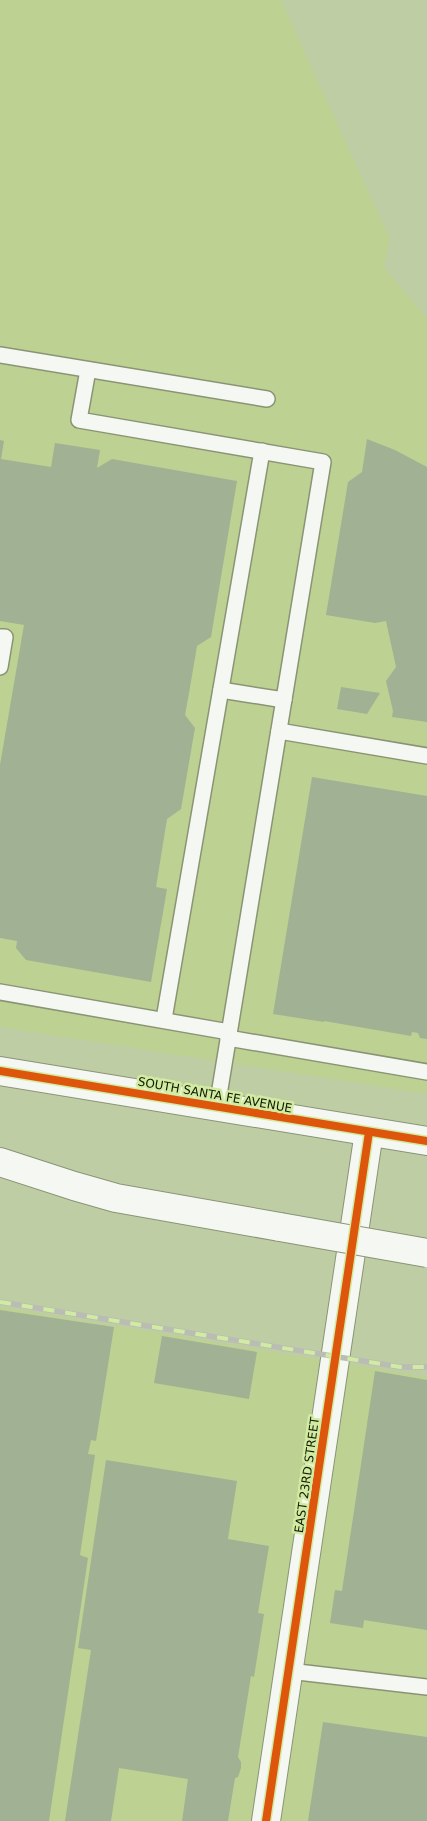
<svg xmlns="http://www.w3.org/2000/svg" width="427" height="1821" viewBox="0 0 427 1821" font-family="'DejaVu Sans',sans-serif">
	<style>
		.built { fill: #bdd193 }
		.building { fill: #a0b293 }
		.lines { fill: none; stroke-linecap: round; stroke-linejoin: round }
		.service-casing { stroke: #8a9475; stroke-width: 18 }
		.minor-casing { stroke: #8a9475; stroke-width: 30 }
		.secondary-casing { stroke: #8a9475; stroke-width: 30 }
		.service { stroke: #f5f8f2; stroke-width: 15 }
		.minor { stroke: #f5f8f2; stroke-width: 28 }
		.secondary { stroke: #f5f8f2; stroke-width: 28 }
		.rail-casing { stroke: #b9bdb3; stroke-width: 5.5 }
		.rail { stroke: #d2eba2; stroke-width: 4; stroke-dasharray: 11; stroke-linecap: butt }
		.secondary-bridge-casing { stroke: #8a9475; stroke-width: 30; stroke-linecap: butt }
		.secondary-bridge { stroke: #f5f8f2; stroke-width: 28 }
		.cycleway-casing { stroke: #d2eba2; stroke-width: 11 }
		.cycleway { stroke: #dd560b; stroke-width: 8 }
		.labels { text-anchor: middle; stroke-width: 5; stroke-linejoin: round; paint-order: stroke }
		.street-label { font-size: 12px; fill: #101800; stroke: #d2eba2 }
	</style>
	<rect width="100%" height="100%" fill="#bfcda5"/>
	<!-- built -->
	<g class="built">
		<path d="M0 0H281L390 239 384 267 427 318V1094L0 1027Z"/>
		<path d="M0 1307 427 1377V1821H0Z"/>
	</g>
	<!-- building -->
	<g class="building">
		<path d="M367 439 395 450 427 467V722L392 717 393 711 386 681 396 667 386 621 375 623 326 615 348 482 362 472Z"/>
		<path d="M0 440 4 441 1 459 51 467 55 443 100 450 97 468 112 459 237 481 211 637 197 646 189 693 185 715 195 728 181 809 167 819 156 887 167 889 151 982 26 960 16 948 17 941 0 938V765L24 625 0 621Z"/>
		<path d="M341 687 380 693 367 714 337 709Z"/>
		<path d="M312 777 427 796V1039L420 1038 418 1033 412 1032 411 1036 324 1021V1022L273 1014Z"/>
		<path d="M0 1310 114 1327 96 1441 91 1440 88 1454 95 1455 80 1555 88 1558 49 1821H0Z"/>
		<path d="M162 1336 257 1352 249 1399 154 1383Z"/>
		<path d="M375 1371 427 1380V1630L364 1620 363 1628 330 1623 335 1590 342 1591Z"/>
		<path d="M106 1460 237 1481 228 1539 269 1546 258 1613 264 1614 254 1677 251 1676 238 1757 241 1762V1768L238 1777 235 1778 228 1821H182L188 1779 119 1768 111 1821H65L91 1650 78 1648Z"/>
		<path d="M323 1722 427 1737V1821H308Z"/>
	</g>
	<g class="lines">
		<!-- service casing -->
		<g class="service-casing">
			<g id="service">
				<path d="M0 355 267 399"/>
				<path d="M88 370 79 420 323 462 217 1107"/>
				<path d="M0 637H5L0 667"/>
				<path d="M221 690 284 700"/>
				<path d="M279 731 427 756"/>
				<path d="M0 992 229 1032"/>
				<path d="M164 1019 262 451"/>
				<path d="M228 1038 427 1072"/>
				<path d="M289 1671 427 1687"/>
			</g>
		</g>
		<!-- minor casing -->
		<g class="minor-casing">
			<g id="minor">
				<path d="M0 1071 427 1141"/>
				<path d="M266 1821 369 1132"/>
			</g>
		</g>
		<!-- secondary casing -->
		<g class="secondary-casing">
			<path id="secondary" d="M0 1162 74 1186 116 1198 280 1227"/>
		</g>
		<!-- service -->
		<use href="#service" class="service"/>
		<!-- minor -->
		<use href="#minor" class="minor"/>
		<!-- secondary -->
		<use href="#secondary" class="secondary"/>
		<!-- rail casing -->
		<g class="rail-casing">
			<path id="rail" d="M0 1302 400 1367H427"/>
		</g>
		<!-- rail -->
		<use href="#rail" class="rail"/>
		<!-- secondary-bridge casing -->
		<g class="secondary-bridge-casing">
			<path id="secondary-bridge" d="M280 1227 427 1253"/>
		</g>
		<!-- secondary-bridge -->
		<use href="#secondary-bridge" class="secondary-bridge"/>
		<!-- cycleway casing -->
		<g class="cycleway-casing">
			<g id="cycleway">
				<path d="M0 1071 427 1141"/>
				<path d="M266 1821 369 1132"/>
			</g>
		</g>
		<!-- cycleway -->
		<use href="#cycleway" class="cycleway"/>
	</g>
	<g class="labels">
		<!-- street labels -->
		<g class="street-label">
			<text transform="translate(215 1095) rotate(10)" y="4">SOUTH SANTA FE AVENUE</text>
			<text transform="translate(307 1475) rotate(-82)" y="4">EAST 23RD STREET</text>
		</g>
	</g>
</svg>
